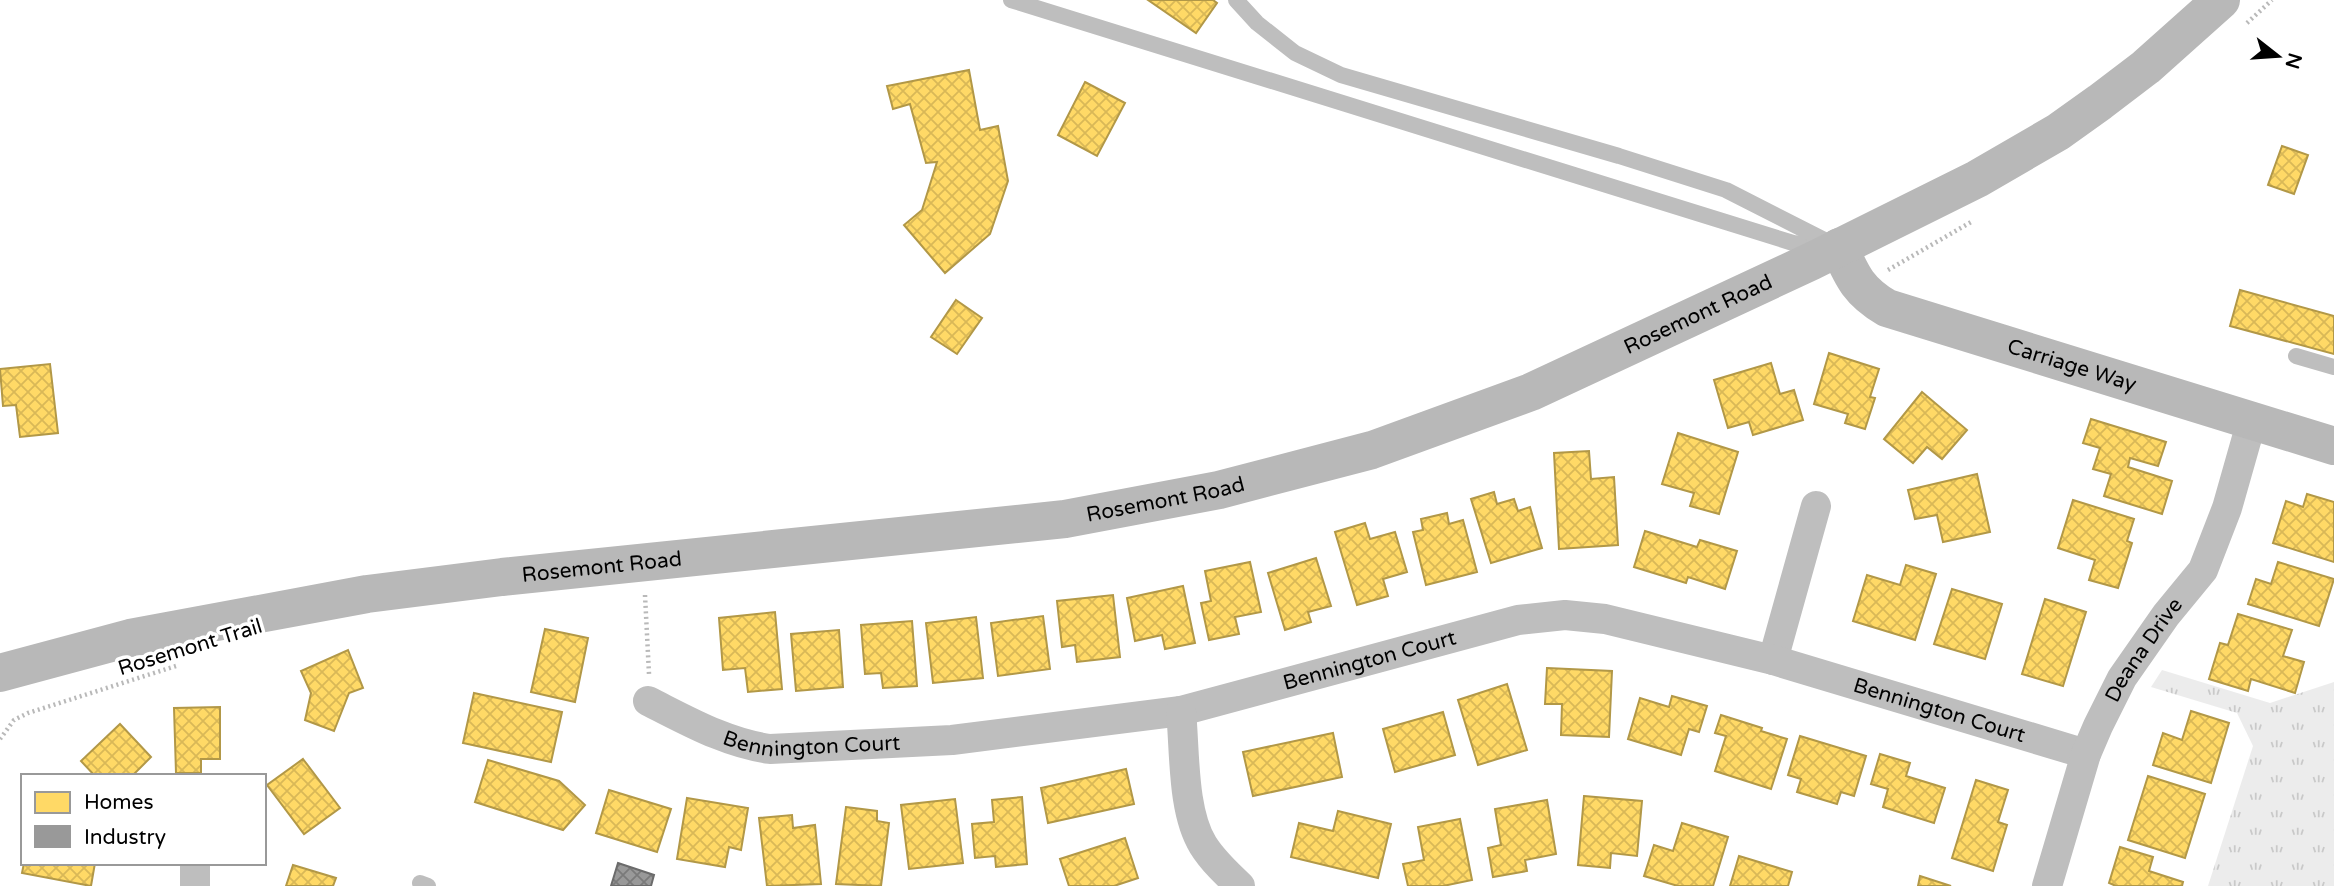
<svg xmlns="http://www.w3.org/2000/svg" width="2334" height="886" viewBox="0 0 2334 886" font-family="'Varela Round',sans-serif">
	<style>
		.grass { fill: url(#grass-tufts) }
		.homes { fill: url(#homes-cross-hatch); stroke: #b29847; stroke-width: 2 }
		.industry { fill: url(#industry-cross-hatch); stroke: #6b6b6b; stroke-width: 2 }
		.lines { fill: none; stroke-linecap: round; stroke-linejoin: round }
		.path { stroke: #b9b9b9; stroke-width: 4.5; stroke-dasharray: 2 3.5; stroke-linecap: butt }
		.lane { stroke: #bebebe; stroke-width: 16 }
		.street { stroke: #bebebe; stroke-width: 30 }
		.secondary { stroke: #b8b8b8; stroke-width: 38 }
		.labels { text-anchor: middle; stroke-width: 7; stroke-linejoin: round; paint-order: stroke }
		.street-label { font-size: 21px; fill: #000; stroke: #fff }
	</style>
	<defs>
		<pattern id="grass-tufts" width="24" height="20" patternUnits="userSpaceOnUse" patternTransform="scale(1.75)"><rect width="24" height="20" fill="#ececec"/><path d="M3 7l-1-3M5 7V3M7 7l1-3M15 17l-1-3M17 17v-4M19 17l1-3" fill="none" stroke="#c9c9c9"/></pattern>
		<pattern id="homes-cross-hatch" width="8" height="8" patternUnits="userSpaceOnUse" patternTransform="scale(1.75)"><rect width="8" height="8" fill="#ffd966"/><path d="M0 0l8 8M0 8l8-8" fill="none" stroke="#d9b857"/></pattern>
		<pattern id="industry-cross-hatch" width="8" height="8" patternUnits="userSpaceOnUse" patternTransform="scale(1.75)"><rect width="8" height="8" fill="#999"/><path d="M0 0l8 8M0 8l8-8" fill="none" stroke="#7a7a7a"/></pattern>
	</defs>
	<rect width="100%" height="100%" fill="#fff"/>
	<!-- grass -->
	<path class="grass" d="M2162 670 2270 703 2334 682V886H2208L2253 746 2237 713 2151 687Z"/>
	<!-- homes -->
	<g class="homes">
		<path d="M1148 0H1213L1217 3 1196 33Z"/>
		<path d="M969 70 980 130 998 126 1008 181 990 234 945 273 904 225 922 210 937 162 926 163 910 104 893 109 887 86Z"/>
		<path d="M1085 82 1125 103 1097 156 1058 135Z"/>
		<path d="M2282 146 2308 155 2294 194 2268 185Z"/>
		<path d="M2240 290 2334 316V354L2230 326Z"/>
		<path d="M956 300 982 318 957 354 931 337Z"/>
		<path d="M1829 353 1879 369 1870 397 1875 398 1865 429 1845 423 1848 414 1814 404Z"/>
		<path d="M1771 363 1780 394 1794 390 1803 420 1753 435 1749 422 1728 428 1714 380Z"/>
		<path d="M50 364 58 433 20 437 16 405 3 406 0 369Z"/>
		<path d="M1922 392 1967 430 1942 459 1927 447 1913 463 1884 439Z"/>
		<path d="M2091 419 2166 442 2158 466 2130 458 2128 467 2172 481 2162 514 2104 496 2111 474 2093 469 2100 448 2083 443Z"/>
		<path d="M1678 433 1738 452 1719 514 1690 506 1694 493 1662 484Z"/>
		<path d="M1589 451 1591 479 1614 477 1618 545 1559 549 1554 453Z"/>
		<path d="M1977 474 1990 532 1943 542 1937 515 1915 519 1908 490Z"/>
		<path d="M1494 492 1497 504 1514 499 1518 511 1530 507 1542 548 1491 563 1471 499Z"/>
		<path d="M2307 494 2334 502V562L2273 543 2286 501 2303 507Z"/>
		<path d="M2073 500 2134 519 2127 541 2132 543 2118 588 2089 580 2095 560 2058 548Z"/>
		<path d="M1447 513 1449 524 1463 520 1477 572 1426 585 1413 532 1423 530 1421 519Z"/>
		<path d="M1365 523 1370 539 1395 532 1407 572 1383 579 1388 596 1357 605 1335 532Z"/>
		<path d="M1645 531 1697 547 1700 540 1737 551 1725 589 1688 577 1686 583 1634 567Z"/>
		<path d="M1316 558 1331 606 1308 612 1311 622 1285 630 1268 573Z"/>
		<path d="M1250 562 1261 612 1235 617 1239 634 1209 640 1201 603 1211 601 1205 571Z"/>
		<path d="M2278 562 2334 579 2319 626 2248 604 2256 579 2271 584Z"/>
		<path d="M1906 565 1936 574 1915 640 1853 621 1867 575 1900 585Z"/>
		<path d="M1183 586 1195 643 1165 649 1162 635 1135 641 1127 598Z"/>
		<path d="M1952 589 2002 604 1985 659 1934 644Z"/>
		<path d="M1113 595 1120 657 1077 662 1075 645 1062 647 1057 601Z"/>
		<path d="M2045 599 2086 612 2063 686 2022 674Z"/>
		<path d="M775 612 782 689 748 692 745 668 723 670 719 618Z"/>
		<path d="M2238 614 2292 630 2283 656 2304 662 2295 693 2251 679 2248 691 2209 679 2220 643 2228 645Z"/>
		<path d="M1043 616 1050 669 998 676 991 623Z"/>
		<path d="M976 617 983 678 933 683 926 623Z"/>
		<path d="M912 621 917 686 883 688 881 673 865 674 861 625Z"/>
		<path d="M545 629 588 638 575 702 531 692Z"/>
		<path d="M839 630 843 687 796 691 791 634Z"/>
		<path d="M348 650 363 688 349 693 334 731 305 720 311 693 301 671Z"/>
		<path d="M1547 668 1612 671 1609 737 1561 735 1562 704H1545Z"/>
		<path d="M1507 684 1527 750 1478 765 1458 700Z"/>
		<path d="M474 693 562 712 551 762 463 743Z"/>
		<path d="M1672 696 1707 706 1699 732 1689 729 1681 755 1628 739 1640 698 1669 707Z"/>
		<path d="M220 707V759H201V773H176L174 708Z"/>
		<path d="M2191 711 2229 723 2211 783 2153 765 2163 733 2182 740Z"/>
		<path d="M1443 712 1455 755 1395 772 1383 729Z"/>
		<path d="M1721 715 1762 728 1761 731 1787 739 1771 789 1715 771 1726 736 1715 733Z"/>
		<path d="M120 724 151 757 132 776H95L81 761Z"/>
		<path d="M1333 733 1342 777 1253 796 1243 752Z"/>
		<path d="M1800 736 1866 756 1854 796 1841 792 1837 804 1797 792 1801 779 1788 775Z"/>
		<path d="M1880 754 1910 763 1906 776 1945 788 1934 823 1883 807 1888 789 1871 784Z"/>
		<path d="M303 759 340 808 304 834 267 785Z"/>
		<path d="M488 760 559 781 585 805 563 830 475 802Z"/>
		<path d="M1126 769 1134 804 1048 823 1041 788Z"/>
		<path d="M2148 776 2205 794 2185 858 2128 840Z"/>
		<path d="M1976 780 2008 790 1998 822 2007 825 1993 871 1952 858Z"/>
		<path d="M609 790 671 809 657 852 596 833Z"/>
		<path d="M1584 796 1642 801 1637 856 1611 853 1610 868 1578 865Z"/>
		<path d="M1022 797 1027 864 996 867 995 856 975 858 972 824 994 822 992 800Z"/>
		<path d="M687 798 748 808 741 850 729 847 725 867 677 859Z"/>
		<path d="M955 799 963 863 909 869 901 805Z"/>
		<path d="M1547 800 1556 854 1525 860 1527 871 1493 877 1488 848 1501 845 1495 809Z"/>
		<path d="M846 807 877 811V821L889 823 881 886 836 884Z"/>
		<path d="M1338 811 1391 824 1378 878 1291 857 1299 823 1333 831Z"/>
		<path d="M792 815 793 828 815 825 821 884 767 886 759 818Z"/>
		<path d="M1460 819 1472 880 1443 886H1408L1403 864 1424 860 1418 827Z"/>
		<path d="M1682 823 1728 837 1713 886H1678L1644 876 1654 845 1673 851Z"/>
		<path d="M1125 838 1138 878 1114 886H1069L1060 859Z"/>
		<path d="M2120 847 2153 857 2149 871 2183 882 2182 886H2116L2109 883Z"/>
		<path d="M1739 856 1792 872 1788 886H1730Z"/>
		<path d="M24 863H95L91 886 22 873Z"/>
		<path d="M293 865 336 878 333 886H286Z"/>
		<path d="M1920 876 1951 886H1918Z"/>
	</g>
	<!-- industry -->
	<path class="industry" d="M618 863 654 875 651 886H611Z"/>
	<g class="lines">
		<!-- path -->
		<g class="path">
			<path d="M2247 23 2272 0"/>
			<path d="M1888 270 1971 222"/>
			<path d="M645 595 649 674"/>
			<path d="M0 739 14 720 28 713 176 666"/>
		</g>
		<!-- lane -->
		<g class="lane">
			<path d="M1011 0 1793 243 1822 246"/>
			<path d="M1236 0 1257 23 1295 53 1341 75 1619 156 1726 190 1830 243"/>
			<path d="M2296 356 2334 367"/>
			<path d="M420 883 428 886"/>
		</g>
		<!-- street -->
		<g class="street">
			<path d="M1773 660 1816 506"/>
			<path id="s1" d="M648 701C688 721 726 743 770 749L952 740 1181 711 1518 620 1565 615 1605 619 1773 660 2086 754"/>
			<path d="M1181 711C1185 751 1182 811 1203 845 1213 861 1227 874 1240 886"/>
			<path d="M195 863V886"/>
			<path id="s2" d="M2047 886 2086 754 2098 726 2122 678 2166 615 2203 570 2227 508 2252 420"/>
		</g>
		<!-- secondary -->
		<g class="secondary">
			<path id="s3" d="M1839 247C1852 276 1858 291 1887 308L2334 446"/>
			<path id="s4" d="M0 673 130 638 367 594 502 577 1065 519 1219 490 1372 450 1531 392 1812 261 1977 179 2058 132 2100 102 2146 67 2221 0"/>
		</g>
	</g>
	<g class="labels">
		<!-- street labels -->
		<g class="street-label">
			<text dy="7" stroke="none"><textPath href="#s4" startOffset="1746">Rosemont Road</textPath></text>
			<text dy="7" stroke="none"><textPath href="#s3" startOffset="273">Carriage Way</textPath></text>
			<text dy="7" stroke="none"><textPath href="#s4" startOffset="1180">Rosemont Road</textPath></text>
			<text dy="7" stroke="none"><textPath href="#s4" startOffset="612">Rosemont Road</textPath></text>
			<text transform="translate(190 647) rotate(-17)" y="7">Rosemont Trail</text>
			<text dy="7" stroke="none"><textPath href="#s2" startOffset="257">Deana Drive</textPath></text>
			<text dy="7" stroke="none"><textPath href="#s1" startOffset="740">Bennington Court</textPath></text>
			<text dy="7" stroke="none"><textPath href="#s1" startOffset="1328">Bennington Court</textPath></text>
			<text dy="7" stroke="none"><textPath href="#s1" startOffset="173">Bennington Court</textPath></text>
		</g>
	</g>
	<!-- legend -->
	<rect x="21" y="774" width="245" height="91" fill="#ffffff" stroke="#999999" stroke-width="2"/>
	<rect x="35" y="792" width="35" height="21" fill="#ffd966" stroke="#999999" stroke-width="2"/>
	<text x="84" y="809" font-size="21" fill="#000000">Homes</text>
	<rect x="35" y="826" width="35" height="21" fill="#999999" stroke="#999999" stroke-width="2"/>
	<text x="84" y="844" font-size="21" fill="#000000">Industry</text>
	<!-- north arrow -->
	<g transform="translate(2278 56) rotate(107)" stroke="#ffffff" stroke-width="5" paint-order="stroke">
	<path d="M0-5L12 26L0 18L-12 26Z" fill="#000000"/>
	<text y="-10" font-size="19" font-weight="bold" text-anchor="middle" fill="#000000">N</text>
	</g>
</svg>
